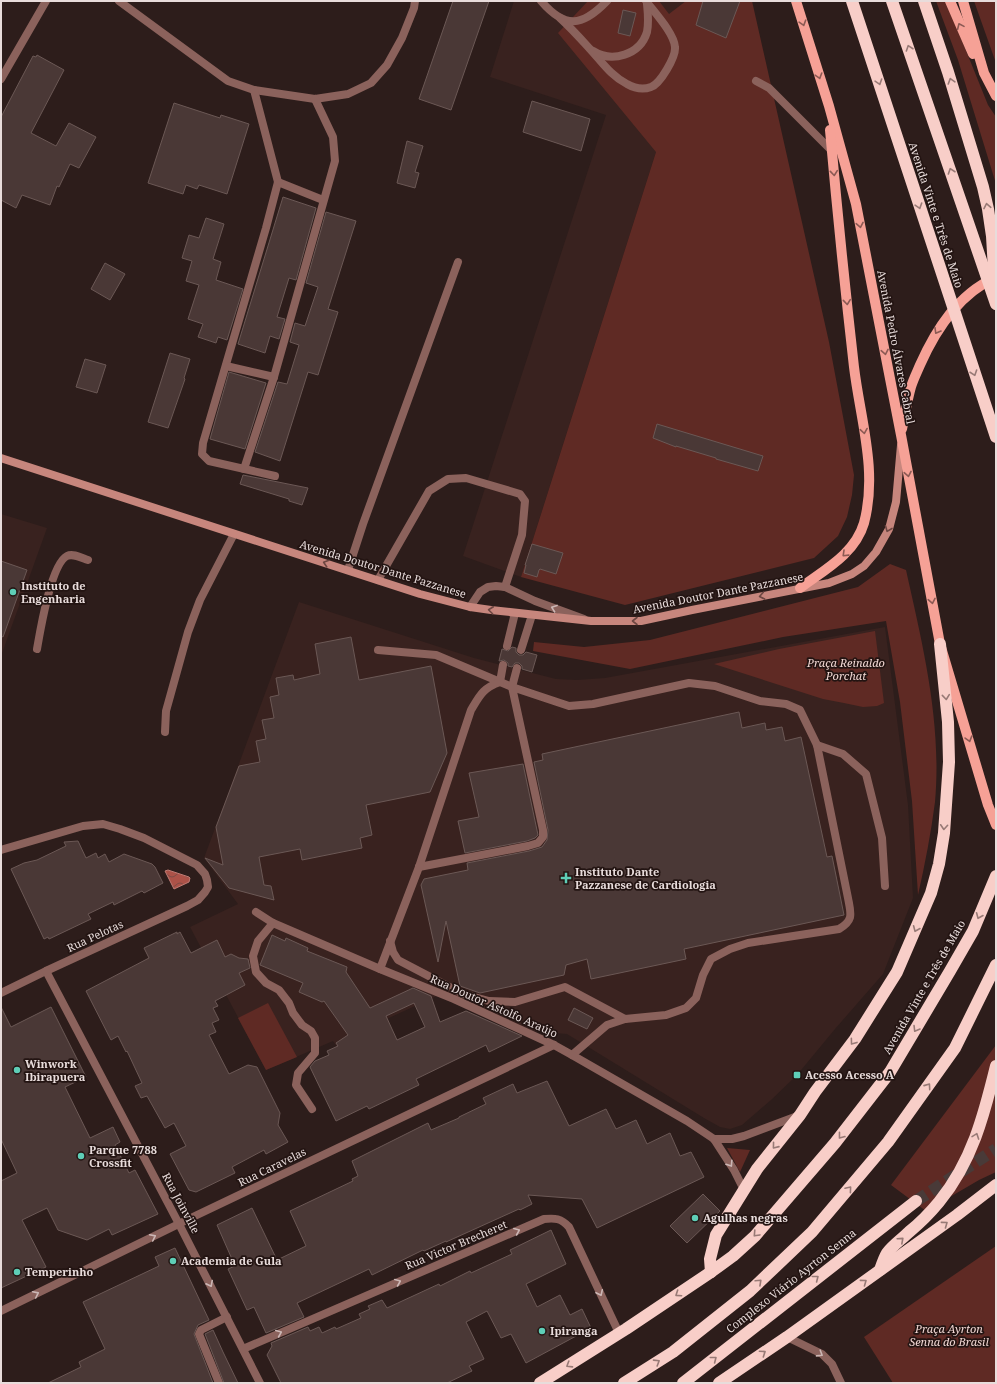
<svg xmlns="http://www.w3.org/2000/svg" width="997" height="1384" viewBox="0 0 997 1384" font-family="'Noto Serif',serif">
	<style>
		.built { fill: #39221f }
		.green { fill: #5f2a24 }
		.water { fill: url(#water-waves); stroke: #be7b74 }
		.building { fill: #4a3836; stroke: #6b5855; fill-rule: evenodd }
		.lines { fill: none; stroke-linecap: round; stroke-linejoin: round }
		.highway-tunnel { stroke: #493a38; stroke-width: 12; stroke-dasharray: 12 6; stroke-linecap: butt }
		.lane { stroke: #8b625c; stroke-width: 8 }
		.street { stroke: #8b625c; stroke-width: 8 }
		.secondary { stroke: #c7867d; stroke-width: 8 }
		.primary { stroke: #f6a196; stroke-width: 10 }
		.highway { stroke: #f8cec8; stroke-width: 12 }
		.oneway { stroke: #8c5a54 }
		.oneway2 { stroke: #987a76 }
		.oneway3 { stroke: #6d4742 }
		.oneway4 { stroke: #ccb7b5 }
		.poi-dot { fill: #5eceb7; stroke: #231412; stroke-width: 1.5 }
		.labels { text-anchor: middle; stroke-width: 3.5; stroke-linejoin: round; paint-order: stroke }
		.street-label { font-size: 11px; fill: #e8dcdb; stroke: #231412 }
		.poi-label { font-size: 11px; font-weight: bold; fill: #e8dcdb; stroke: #231412; text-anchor: start }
		.park-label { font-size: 11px; font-style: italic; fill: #f2d8d4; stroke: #231412 }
	</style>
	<defs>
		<pattern id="water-waves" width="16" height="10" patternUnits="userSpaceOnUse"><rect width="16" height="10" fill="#ac5248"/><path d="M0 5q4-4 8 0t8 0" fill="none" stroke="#7e4b45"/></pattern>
	</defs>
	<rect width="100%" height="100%" fill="#2d1d1b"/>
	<!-- built -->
	<g class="built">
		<path d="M514 1H704L521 577 463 556 606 115 490 77Z"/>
		<path d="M1 514 47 528 1 656Z"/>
		<path d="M299 602 474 658 556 679 577 680 605 678 885 627 908 805 913 898 883 974 835 1029 797 1075 771 1100 742 1125 730 1129 720 1127 704 1118 567 1034 529 1031 439 995 367 1028 340 1051 333 1041 266 1070 190 927 238 904 204 858Z"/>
	</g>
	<!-- green -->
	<g class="green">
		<path d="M588 1H659L669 14 686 1H752L829 342 854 475 852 495 847 517 838 536 814 558 625 605 521 577 656 152 558 33Z"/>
		<path d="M936 1H946L988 105 996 117V184L958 60Z"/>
		<path d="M974 1H996V64V63Z"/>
		<path d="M890 564 906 570C923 646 942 723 935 802 931 833 925 864 918 895L912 801 900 702 886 621 783 637 630 669 533 651 534 642 584 647 650 640 858 587Z"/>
		<path d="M875 631 884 703 877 706 863 707 844 703 823 699 714 664 779 649Z"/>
		<path d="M268 1003 297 1057 266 1070 238 1018Z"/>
		<path d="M996 1045V1172L979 1180 926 1211 891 1185Z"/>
		<path d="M727 1148 750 1150 740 1172Z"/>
		<path d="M996 1246V1383H893L864 1337Z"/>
	</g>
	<!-- water -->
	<path class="water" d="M168 870 189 877 190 878 189 882 174 889 165 871Z"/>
	<!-- building -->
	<g class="building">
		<path d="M453 1H489L451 110 419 99Z"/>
		<path d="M703 1H740L726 38 696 25Z"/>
		<path d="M623 10 636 13 630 36 618 33Z"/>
		<path d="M37 55 64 70 31 133 56 146 69 123 96 137 79 168 70 164 59 187 57 186 50 205 22 195 16 208 1 200V117L33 56 36 57Z"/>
		<path d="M532 101 590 119 581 151 523 132Z"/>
		<path d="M174 103 220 118 221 115 249 124 227 194 199 185 197 189 186 185 183 194 148 183Z"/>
		<path d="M407 141 423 146 415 172 419 173 415 188 397 183Z"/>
		<path d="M283 197 316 208 296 280 289 278 277 317 285 319 279 339 270 336 265 353 238 344Z"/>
		<path d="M326 212 356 221 328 309 338 312 318 375 308 372 280 461 255 452 278 382 287 384 299 345 290 342 295 323 305 326 318 287 306 283Z"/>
		<path d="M206 218 224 224 213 259 221 262 216 280 243 289 227 340 218 337 216 343 198 337 203 324 188 319 199 285 186 281 192 261 182 258 189 235 199 238Z"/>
		<path d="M105 263 125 274 110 300 91 289Z"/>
		<path d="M170 353 190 359 184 378 185 379 168 428 148 422Z"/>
		<path d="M85 359 106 365 97 393 76 387Z"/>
		<path d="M229 372 266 383 245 449 210 439Z"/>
		<path d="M657 424 763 456 758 471 716 459V458L676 446V447L653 438Z"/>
		<path d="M243 475 308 488 302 505 289 501V499L240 484Z"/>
		<path d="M532 544 563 553 556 574 540 569 539 570 537 577 524 573 526 565H525Z"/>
		<path d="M1 561 27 570 3 637 1 636Z"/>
		<path d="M351 637 359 680 431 666 447 753 430 792 366 805 372 835 360 838 362 848 302 860 300 849 259 857 264 885 271 886 274 900 229 888 205 858 223 865 216 827 239 766 260 762 256 741 266 739 262 720 274 718 270 697 279 695 276 678 293 675 294 680 320 674 315 644Z"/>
		<path d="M512 647 516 648V652L519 655H523L526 652 537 655 532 672 522 669V666L519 663H515L512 667 508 666V663L504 660 499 661 502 649 508 651Z"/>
		<path d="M739 712 742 728 765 723 766 730 782 727 785 741 801 737 827 857 832 856 844 915 684 949 686 959 591 979 587 959 566 965 564 975 480 993 460 986 446 921 438 962 421 885 424 879 468 870 467 863 529 851 542 847 547 840 548 830 534 762 543 760 542 754Z"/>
		<path d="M523 764 538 835 535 838 527 841 465 853 458 821 479 817 469 773Z"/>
		<path d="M78 841 86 858 96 853 98 858 105 854 109 862 124 854 152 864 155 867 163 883 144 893 142 891 114 905 113 902 88 914 91 919 49 939 48 937 44 939 11 869 24 863 37 860 66 846 64 842Z"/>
		<path d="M177 932V934L180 932 191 953 217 940 225 957 231 954 239 958 248 959 250 968 239 973 245 985 215 1001 218 1006 213 1008 219 1020 212 1023 216 1032 209 1035 229 1074 248 1065 257 1067 280 1113 278 1125 288 1142 266 1154 264 1150 232 1167 235 1173 196 1192 189 1190 170 1154 186 1146 174 1123 165 1128 147 1096 141 1098 135 1086 142 1083 127 1051 126 1052 118 1036 111 1040 86 991 149 958 144 948Z"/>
		<path d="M272 935 285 941 286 938 308 948 307 951 347 967 346 972 370 1008 413 988 431 996 440 1022 466 1011 522 1036 489 1052 486 1045 416 1079 419 1085 369 1109 367 1106 336 1121 310 1067 315 1061 329 1055 327 1051 338 1046 336 1043 348 1035 324 1001 322 1002 299 992 303 983 260 965ZM414 1003 425 1027 397 1040 386 1016Z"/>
		<path d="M1 1007 11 1027 51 1007 86 1077 65 1087 90 1138 113 1127 120 1142 115 1145 129 1173 135 1170 158 1214 112 1235 109 1229 87 1240 58 1230 47 1208 22 1220 46 1267 1 1288V1181L17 1173 1 1139Z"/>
		<path d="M574 1008 593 1018 587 1029 568 1020Z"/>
		<path d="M547 1081 569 1126 606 1109 616 1129 636 1120 647 1144 670 1133 680 1156 691 1152 704 1177 597 1228 582 1199 528 1195 532 1204 520 1210 519 1209 446 1242V1241L424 1251 423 1250 372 1275 369 1269 297 1303 304 1317 266 1333 254 1307 247 1310 228 1269 235 1266 217 1225 252 1208 277 1260 306 1246 290 1211 353 1181 352 1179 358 1176 352 1161 428 1123 431 1130 459 1118V1117L486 1104 483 1098 513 1084 517 1093Z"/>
		<path d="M703 1194 720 1211 687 1243 670 1226Z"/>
		<path d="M551 1230 566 1264 526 1284 537 1307 560 1295 570 1315 582 1309 591 1328 526 1363 511 1334 501 1338 487 1311 466 1322 484 1359 469 1366 472 1371 447 1383H281L267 1355 272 1346 271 1343 308 1327 310 1331 319 1327 322 1333 335 1327 336 1329 361 1318 359 1314 370 1309 368 1306 382 1300 387 1308 439 1284 440 1286 470 1271 471 1273 512 1254 510 1250Z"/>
		<path d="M175 1248 209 1320 198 1325 194 1334 213 1383H48L81 1367 79 1362 105 1349 83 1302 159 1266 155 1257Z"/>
		<path d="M213 1330 223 1352 238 1383H224L205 1334Z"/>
	</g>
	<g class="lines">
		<!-- highway-tunnel -->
		<path class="highway-tunnel" d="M916 1201 996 1149"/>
		<!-- lane -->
		<g class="lane">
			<path d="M119 1 228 81 254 90 315 99 348 94 371 83 387 65 402 38 414 8 415 1"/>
			<path d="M541 1C565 29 582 27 607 1"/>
			<path d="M560 18C571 28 580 38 590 49 602 62 611 76 627 84 634 88 643 90 651 87 660 84 676 57 675 47 674 33 654 12 646 1"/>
			<path d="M593 51C612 63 640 55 647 32 649 22 648 14 647 4"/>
			<path d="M1 79 46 1"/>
			<path d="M756 81 769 88 832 151"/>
			<path d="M254 90 278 182 266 228 203 443 202 454 209 461 275 476"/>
			<path d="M278 182 323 200"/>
			<path d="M226 366 274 377"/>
			<path d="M244 469 274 377 335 161 333 137 315 99"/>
			<path d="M348 570 363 524 458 262"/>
			<path d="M378 580 429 491 448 479 466 478 520 494 525 501 522 535 505 587"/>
			<path d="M470 607 480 592 488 587 496 586 505 587 535 601 584 619"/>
			<path d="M507 646 515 613"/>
			<path d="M37 649C40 632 51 564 67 556 73 553 82 558 88 560"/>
			<path d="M378 650 436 655 512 687 569 706 593 704 689 683 715 686 760 701 786 704 800 710 817 745 848 898C851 914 854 920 839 929L748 943 730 949 711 959 703 975 696 998 686 1008 666 1015 625 1019 565 987 515 1002 489 1001 463 994 398 960 393 952 390 941"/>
			<path d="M521 650 532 615"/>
			<path d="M165 732 166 711 188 632 200 600 234 534"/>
			<path d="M817 745 843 754 866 774 882 838 885 886"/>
			<path d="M419 867 528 846 538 843 543 837V830L512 687 517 668"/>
			<path d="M273 923 258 941 253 956 256 972 266 983 279 990 289 1003 293 1013 302 1025 311 1031 315 1038V1053L298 1073 296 1085 312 1109"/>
			<path d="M380 969 419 867 471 710C480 695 483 688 500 682L503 665"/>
			<path d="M572 1055 607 1025 625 1019"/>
			<path d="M219 1383 199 1334 201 1330 227 1317"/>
		</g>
		<!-- street -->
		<g class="street">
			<path d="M1 850 83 826 103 824 120 829 144 838 197 865 205 874 207 880 208 887 205 892 198 900 187 906 46 971 1 993"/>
			<path d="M256 912 273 923 380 969 454 999 554 1045 572 1055 687 1121 714 1139 734 1170 744 1190"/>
			<path d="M46 971 179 1224 260 1383"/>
			<path d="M714 1139H732L744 1136 800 1115"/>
			<path d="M1 1311 197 1215 554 1045"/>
			<path d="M787 1337 822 1354 832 1364 841 1383"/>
			<path d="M243 1349 544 1219C555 1218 561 1218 569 1227L619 1333"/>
		</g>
		<!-- secondary -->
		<path class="secondary" d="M1 458 420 594 470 607 491 610 591 621H641L692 610 829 583 852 574 864 566 876 552 889 529 896 502 901 445"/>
		<!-- primary -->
		<g class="primary">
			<path d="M796 1 829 106 856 204 901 435 940 644 988 805 996 825"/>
			<path d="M950 1 973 54"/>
			<path d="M963 1 984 73 996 96"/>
			<path d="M902 429C905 415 907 401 911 387 913 380 917 372 920 365 936 329 958 295 994 278"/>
			<path d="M800 588C824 570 855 554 864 523 878 471 860 418 854 367 845 288 837 209 830 130"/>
		</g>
		<!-- highway -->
		<g class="highway">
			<path d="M852 1 996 437"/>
			<path d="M892 1 996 304"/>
			<path d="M924 1 948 72 983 187 988 209 992 236 995 287"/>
			<path d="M880 1270C882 1264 884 1258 887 1253 893 1245 902 1239 909 1232 920 1223 930 1213 939 1202 972 1162 984 1115 996 1066"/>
			<path d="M711 1272 710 1259 716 1235 757 1169 800 1115 815 1092 855 1039 897 972 931 893 939 864 944 833 949 762 948 722 940 644"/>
			<path d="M540 1383 626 1329 711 1272 733 1256 755 1236 835 1143 890 1072 950 971 973 931 996 876"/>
			<path d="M624 1383 673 1352 750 1291 812 1232 888 1142 955 1048 996 965"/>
			<path d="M683 1383 916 1201"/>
			<path d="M719 1383 787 1337 957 1215 996 1185"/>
		</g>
	</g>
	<!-- one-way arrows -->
	<defs><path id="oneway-chevron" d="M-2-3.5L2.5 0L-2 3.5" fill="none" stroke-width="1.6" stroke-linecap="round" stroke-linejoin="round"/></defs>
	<g class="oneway">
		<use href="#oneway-chevron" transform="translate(803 23) rotate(73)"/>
		<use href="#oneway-chevron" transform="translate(960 26) rotate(-114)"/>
		<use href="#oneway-chevron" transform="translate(819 76) rotate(73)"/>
		<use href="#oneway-chevron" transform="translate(834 173) rotate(84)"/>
		<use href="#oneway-chevron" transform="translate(860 225) rotate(79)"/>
		<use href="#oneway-chevron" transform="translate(847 302) rotate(84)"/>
		<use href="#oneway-chevron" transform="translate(937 331) rotate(120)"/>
		<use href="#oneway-chevron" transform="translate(885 352) rotate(79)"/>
		<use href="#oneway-chevron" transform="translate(864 431) rotate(81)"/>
		<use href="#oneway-chevron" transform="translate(908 474) rotate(79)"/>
		<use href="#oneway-chevron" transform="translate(845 554) rotate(136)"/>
		<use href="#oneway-chevron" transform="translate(932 601) rotate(79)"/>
		<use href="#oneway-chevron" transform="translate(969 739) rotate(74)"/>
	</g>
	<g class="oneway2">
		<use href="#oneway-chevron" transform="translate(909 48) rotate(-109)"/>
		<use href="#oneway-chevron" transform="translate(951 81) rotate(-107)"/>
		<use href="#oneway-chevron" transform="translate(879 82) rotate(72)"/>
		<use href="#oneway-chevron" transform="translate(951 171) rotate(-109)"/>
		<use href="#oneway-chevron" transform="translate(919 206) rotate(72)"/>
		<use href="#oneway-chevron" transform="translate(987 206) rotate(-101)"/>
		<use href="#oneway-chevron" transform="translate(974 373) rotate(71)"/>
		<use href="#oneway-chevron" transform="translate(946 697) rotate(84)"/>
		<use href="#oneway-chevron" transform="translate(944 827) rotate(94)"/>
		<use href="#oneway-chevron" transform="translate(979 916) rotate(113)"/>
		<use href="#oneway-chevron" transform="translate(916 929) rotate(113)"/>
		<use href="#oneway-chevron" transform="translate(916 1029) rotate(121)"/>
		<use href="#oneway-chevron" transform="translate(853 1042) rotate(126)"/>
		<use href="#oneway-chevron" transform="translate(928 1086) rotate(-55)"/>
		<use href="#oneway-chevron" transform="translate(841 1136) rotate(128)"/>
		<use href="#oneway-chevron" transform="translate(976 1136) rotate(-70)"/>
		<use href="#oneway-chevron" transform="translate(775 1146) rotate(129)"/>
		<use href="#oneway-chevron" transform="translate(849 1189) rotate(-50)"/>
		<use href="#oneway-chevron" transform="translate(945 1224) rotate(-36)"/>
		<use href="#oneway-chevron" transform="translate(756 1234) rotate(133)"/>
		<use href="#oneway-chevron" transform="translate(901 1240) rotate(-42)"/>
		<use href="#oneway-chevron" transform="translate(816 1278) rotate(-38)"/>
		<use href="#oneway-chevron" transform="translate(759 1282) rotate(-43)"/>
		<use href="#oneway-chevron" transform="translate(864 1282) rotate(-36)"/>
		<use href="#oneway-chevron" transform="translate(678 1294) rotate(146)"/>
		<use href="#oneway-chevron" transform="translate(763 1353) rotate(-34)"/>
		<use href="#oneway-chevron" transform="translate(714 1359) rotate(-38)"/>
		<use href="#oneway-chevron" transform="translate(657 1362) rotate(-32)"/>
		<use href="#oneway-chevron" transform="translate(569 1365) rotate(148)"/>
	</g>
	<g class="oneway3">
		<use href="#oneway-chevron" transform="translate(888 529) rotate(112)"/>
		<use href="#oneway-chevron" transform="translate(326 563) rotate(-162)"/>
		<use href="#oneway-chevron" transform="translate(762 596) rotate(169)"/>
		<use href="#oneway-chevron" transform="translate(491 610) rotate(-173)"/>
		<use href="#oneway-chevron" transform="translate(635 621) rotate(180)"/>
	</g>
	<g class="oneway4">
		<use href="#oneway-chevron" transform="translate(554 608) rotate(-160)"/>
		<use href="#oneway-chevron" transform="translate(730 1164) rotate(57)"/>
		<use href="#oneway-chevron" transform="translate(517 1231) rotate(-23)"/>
		<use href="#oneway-chevron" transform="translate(153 1237) rotate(-26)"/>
		<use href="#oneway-chevron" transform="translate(398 1282) rotate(-23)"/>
		<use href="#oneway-chevron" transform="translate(210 1284) rotate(63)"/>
		<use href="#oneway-chevron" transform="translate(600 1293) rotate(65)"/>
		<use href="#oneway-chevron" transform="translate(36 1294) rotate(-26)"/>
		<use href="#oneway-chevron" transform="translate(279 1333) rotate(-23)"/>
		<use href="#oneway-chevron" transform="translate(820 1354) rotate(32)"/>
	</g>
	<!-- markers -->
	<g class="poi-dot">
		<circle cx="13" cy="592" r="4"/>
		<path d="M564 872h4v4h4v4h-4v4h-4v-4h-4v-4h4z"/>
		<circle cx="17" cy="1070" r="4"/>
		<rect x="793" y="1071" width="8" height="8" rx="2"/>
		<circle cx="81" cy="1156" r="4"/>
		<circle cx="695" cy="1218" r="4"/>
		<circle cx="173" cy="1261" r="4"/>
		<circle cx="17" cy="1272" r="4"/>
		<circle cx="542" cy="1331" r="4"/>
	</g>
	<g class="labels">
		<!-- street labels -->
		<g class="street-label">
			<text transform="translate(936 215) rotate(72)" y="4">Avenida Vinte e Três de Maio</text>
			<text transform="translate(896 347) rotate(79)" y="4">Avenida Pedro Álvares Cabral</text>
			<text transform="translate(383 569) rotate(17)" y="4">Avenida Doutor Dante Pazzanese</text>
			<text transform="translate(718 593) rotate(-11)" y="4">Avenida Doutor Dante Pazzanese</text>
			<text transform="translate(95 936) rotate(-25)" y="4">Rua Pelotas</text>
			<text transform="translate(924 987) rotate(-60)" y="4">Avenida Vinte e Três de Maio</text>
			<text transform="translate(494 1006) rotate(24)" y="4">Rua Doutor Astolfo Araújo</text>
			<text transform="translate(272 1167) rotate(-26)" y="4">Rua Caravelas</text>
			<text transform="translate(181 1203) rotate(62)" y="4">Rua Joinville</text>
			<text transform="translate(456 1245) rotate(-23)" y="4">Rua Victor Brecheret</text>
			<text transform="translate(791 1281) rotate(-38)" y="4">Complexo Viário Ayrton Senna</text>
		</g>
		<!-- poi labels -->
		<g class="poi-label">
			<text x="21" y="590">Instituto de<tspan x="21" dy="13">Engenharia</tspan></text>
			<text x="575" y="876">Instituto Dante<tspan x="575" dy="13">Pazzanese de Cardiologia</tspan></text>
			<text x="25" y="1068">Winwork<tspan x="25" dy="13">Ibirapuera</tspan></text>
			<text x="805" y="1079">Acesso Acesso A</text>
			<text x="89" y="1154">Parque 7788<tspan x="89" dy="13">Crossfit</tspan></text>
			<text x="703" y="1222">Agulhas negras</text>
			<text x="181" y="1265">Academia de Gula</text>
			<text x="25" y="1276">Temperinho</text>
			<text x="550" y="1335">Ipiranga</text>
		</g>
		<!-- park labels -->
		<g class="park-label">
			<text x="846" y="667">Praça Reinaldo<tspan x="846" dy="13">Porchat</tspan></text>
			<text x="949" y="1333">Praça Ayrton<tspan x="949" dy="13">Senna do Brasil</tspan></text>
		</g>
	</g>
	<!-- border -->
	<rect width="997" height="1384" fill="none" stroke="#e8dcdb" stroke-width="4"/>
</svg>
